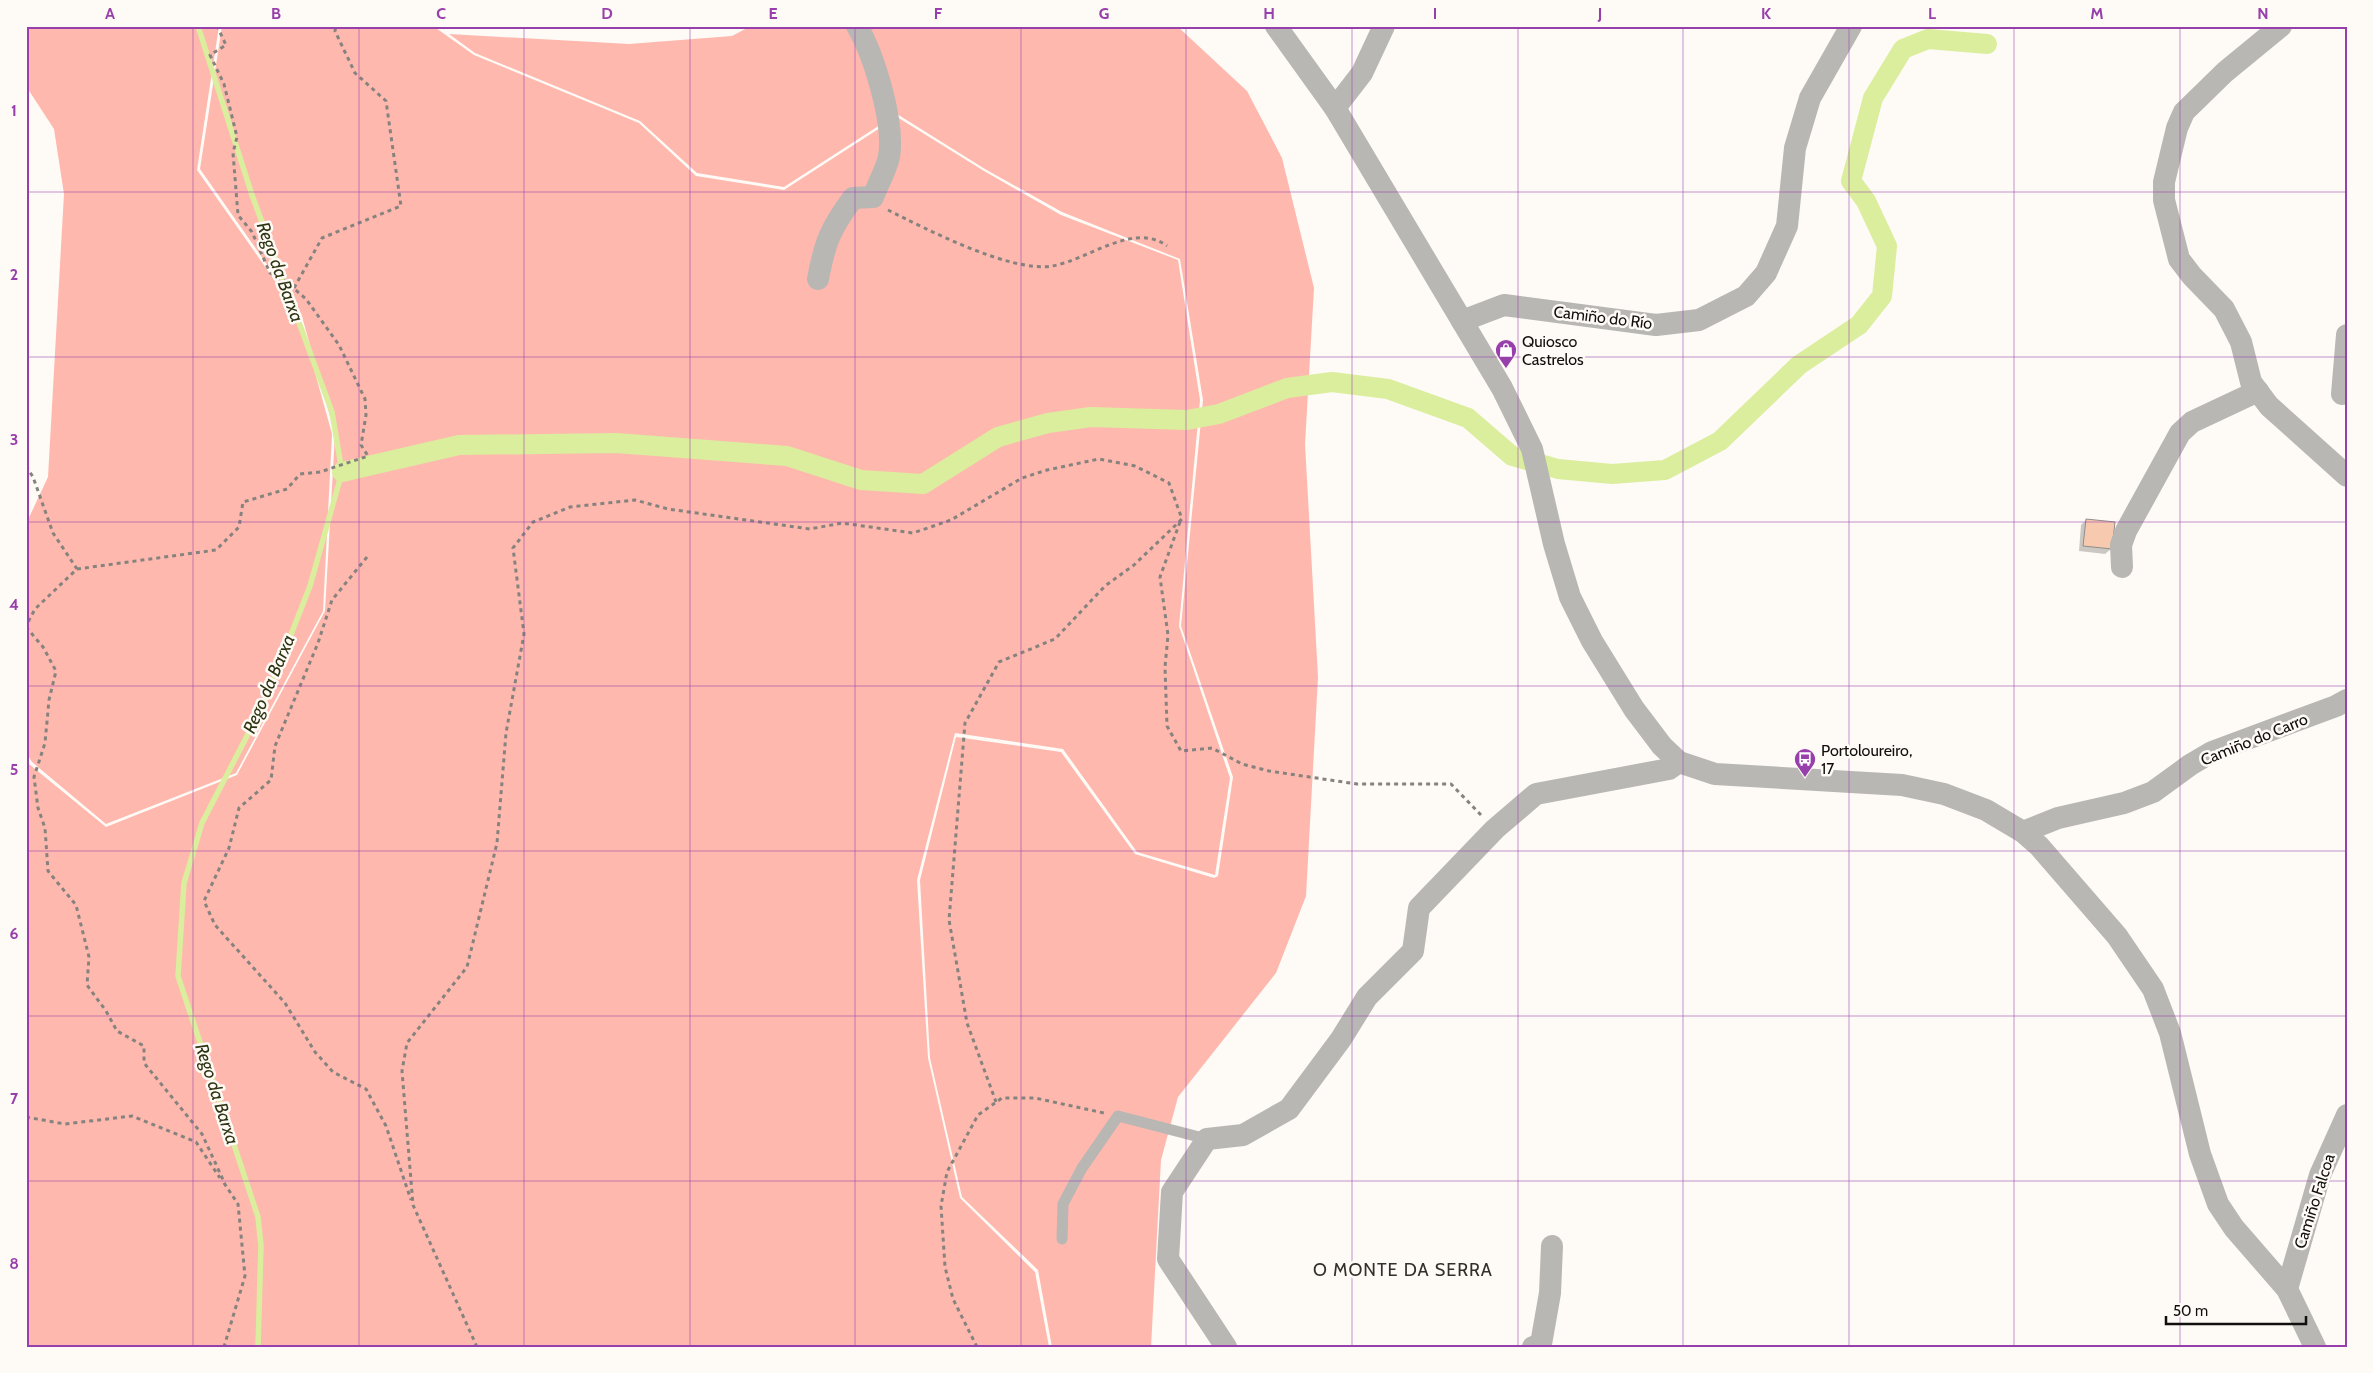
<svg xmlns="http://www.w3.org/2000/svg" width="2373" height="1373" viewBox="0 0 2373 1373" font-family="Cabin,sans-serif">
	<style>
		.green { fill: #feb8ae }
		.shadow { fill: #0003 }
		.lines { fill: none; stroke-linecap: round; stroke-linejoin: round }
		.stream { stroke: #dbee9d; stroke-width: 5.5 }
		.canal { stroke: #dbee9d; stroke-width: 20 }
		.building { fill: #f7c9af; stroke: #938d8a }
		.path { stroke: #86837f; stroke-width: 3; stroke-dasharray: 4 4; stroke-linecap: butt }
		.service { stroke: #b8b7b4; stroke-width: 11 }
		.minor { stroke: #b8b7b4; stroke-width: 22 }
		.grid { fill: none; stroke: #973fab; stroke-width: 1; stroke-opacity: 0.55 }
		.labels { text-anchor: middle; stroke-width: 5; stroke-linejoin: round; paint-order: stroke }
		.street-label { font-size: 16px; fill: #110f0d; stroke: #fefaf5 }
		.poi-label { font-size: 16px; fill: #110f0d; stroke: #fefaf5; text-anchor: start }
		.water-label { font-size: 18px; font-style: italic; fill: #2d3412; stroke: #fefaf5 }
		.neighbourhood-label { font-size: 18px; letter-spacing: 1px; fill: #33302c; stroke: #fefaf5 }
		.neatline { fill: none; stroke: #973fab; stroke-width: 2 }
		.grid-label { font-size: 16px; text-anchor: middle; font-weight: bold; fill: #973fab }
	</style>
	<rect width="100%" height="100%" fill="#fefaf5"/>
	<!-- green -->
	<g class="green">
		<path d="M26 26H219L197 170 299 315 332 434 323 611 236 773 106 824 32 762 26 752V524L48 477 64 194 54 129 26 86Z"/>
		<path d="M222 26H433L474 55 639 123 696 176 784 190 897 117 984 171 1061 215 1178 260 1200 400 1179 626 1230 778 1215 875 1137 852 1063 749 955 733 917 880 928 1058 960 1198 1035 1272 1049 1347H26V758L29 764 106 827 237 775 325 611 335 434 301 313 200 169Z"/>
		<path d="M751 26H1177L1247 91 1282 158 1314 288 1305 444 1318 677 1306 896 1276 973 1178 1097 1161 1160 1151 1347H1052L1038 1270 962 1197 930 1058 920 880 956 737 1061 752 1135 854 1214 878 1218 876 1233 777 1181 626 1203 400 1180 259 1062 212 985 169 897 114 784 187 697 173 640 121 475 53 449 34 629 44 732 36Z"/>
	</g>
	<!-- shadow -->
	<path class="shadow" d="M2086 520 2111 549 2105 554 2079 551 2081 525Z"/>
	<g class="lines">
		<!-- stream -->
		<path class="stream" d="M198 26 252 195 332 412 342 472 310 586 265 701 202 823 184 883 178 976 258 1217 261 1246 258 1347"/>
		<!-- canal -->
		<path class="canal" d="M342 472 459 445 616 443 787 456 861 480 923 484 998 437 1048 423 1091 417 1187 420 1219 414 1287 388 1332 382 1388 389 1468 418 1512 456 1558 469 1612 474 1665 470 1720 441 1799 365 1859 325 1882 296 1887 246 1866 201 1851 181 1873 98 1903 49 1928 39 1987 44"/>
	</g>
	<!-- building -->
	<path class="building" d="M2086 519 2115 522 2112 549 2083 546Z"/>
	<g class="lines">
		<!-- path -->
		<g class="path">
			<path d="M888 210C926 229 1011 273 1052 266 1088 260 1134 221 1167 246"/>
			<path d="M294 288 322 238 401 206 386 101 355 73 335 31 336 26"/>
			<path d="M26 466 33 477 53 533 77 569 35 609 26 626"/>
			<path d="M1180 522 1160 577 1168 635 1165 667 1167 726 1181 751 1212 748 1242 764 1269 771 1357 784H1451L1481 815"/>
			<path d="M367 557 332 600 318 643 275 746 271 780 239 808 229 848 204 901 215 925 285 1003 315 1052 333 1072 366 1089 386 1126 411 1200"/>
			<path d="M77 569 216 550 239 527 243 502 287 489 300 474 320 472 368 456 361 445 366 415 365 399 339 345 306 299 284 280 270 273 252 232 238 215 233 153 237 137 224 84 210 55 226 45 217 26"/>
			<path d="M26 627 43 647 56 671 49 700 45 743 34 777 38 808 45 828 48 871 76 905 89 957 87 985 106 1011 117 1031 144 1046V1063L202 1134 225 1184"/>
			<path d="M26 1117 65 1124 132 1116 196 1142 220 1178"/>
			<path d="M224 1183 238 1204 245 1276 224 1347"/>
			<path d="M477 1347 413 1205 402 1071 407 1043 467 967 497 843 506 733 524 634 513 548 533 522 570 507 635 500 668 509 810 529 842 523 913 533 951 520 1022 478 1047 470 1099 459 1135 466 1169 483 1182 519 1134 565 1105 586 1055 639 999 662 965 723 949 920 967 1023 996 1102"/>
			<path d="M977 1347 953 1299 945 1267 941 1206 947 1172 978 1115 1002 1098H1035L1104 1113"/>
		</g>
		<!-- service -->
		<path class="service" d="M1062 1239 1063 1204 1082 1168 1118 1116 1207 1139"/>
		<!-- minor -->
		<g class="minor">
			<path d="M1276 26 1335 108 1502 388 1532 449 1554 544 1570 597 1592 641 1634 709 1662 746 1679 762 1715 774 1902 785 1944 794 1986 810 2023 832 2039 846 2117 936 2153 989 2170 1033 2200 1154 2218 1204 2234 1228 2287 1289 2315 1347"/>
			<path d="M2281 26 2225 72 2184 112 2177 128 2164 182V200L2179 259 2192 276 2224 309 2241 342 2251 382 2269 406 2347 476"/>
			<path d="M1335 108 1362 73 1384 26"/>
			<path d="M818 279C825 242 830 229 853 198L873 197C878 184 886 170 889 157 895 123 874 55 857 26"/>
			<path d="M1462 321 1504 305 1656 325 1699 320 1746 296 1766 273 1787 226 1795 148 1810 98 1851 26"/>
			<path d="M2342 394 2347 335"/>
			<path d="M2122 567 2121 545 2126 531 2180 433 2192 422 2258 391"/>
			<path d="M2023 832 2058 818 2124 803 2153 792 2190 765 2212 752 2336 706 2347 700"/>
			<path d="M2287 1289 2320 1175 2347 1115"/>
			<path d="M1226 1347 1168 1259 1172 1192 1207 1139 1243 1135 1289 1109 1341 1039 1367 997 1413 951 1419 908 1495 829 1536 794 1669 769 1679 762"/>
			<path d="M1533 1347 1541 1344 1550 1293 1552 1246"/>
		</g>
	</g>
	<!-- grid -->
	<path class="grid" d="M193 26V1347M359 26V1347M524 26V1347M690 26V1347M855 26V1347M1021 26V1347M1186 26V1347M1352 26V1347M1518 26V1347M1683 26V1347M1849 26V1347M2014 26V1347M2180 26V1347M26 192H2347M26 357H2347M26 522H2347M26 686H2347M26 851H2347M26 1016H2347M26 1181H2347"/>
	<!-- icons -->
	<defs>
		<g id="shop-pin" transform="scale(1.125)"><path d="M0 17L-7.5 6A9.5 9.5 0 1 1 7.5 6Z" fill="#973fab" stroke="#fefaf5"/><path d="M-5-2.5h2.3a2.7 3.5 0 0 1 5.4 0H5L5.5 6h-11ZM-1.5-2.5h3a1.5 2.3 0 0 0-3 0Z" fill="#fff"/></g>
		<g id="bus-pin" transform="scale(1.125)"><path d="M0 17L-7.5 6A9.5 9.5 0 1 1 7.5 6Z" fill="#973fab" stroke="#fefaf5"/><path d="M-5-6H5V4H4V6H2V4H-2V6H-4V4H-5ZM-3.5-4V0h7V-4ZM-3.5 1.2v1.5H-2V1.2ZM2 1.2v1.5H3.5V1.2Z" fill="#fff"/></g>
	</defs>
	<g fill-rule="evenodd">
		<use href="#shop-pin" x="1506" y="350"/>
		<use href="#bus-pin" x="1805" y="759"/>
	</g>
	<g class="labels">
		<!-- street labels -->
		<g class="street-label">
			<text transform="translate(1603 317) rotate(7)" y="6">Camiño do Río</text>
			<text transform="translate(2254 739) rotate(-22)" y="6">Camiño do Carro</text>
			<text transform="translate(2314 1201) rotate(-72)" y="6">Camiño Falcoa</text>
		</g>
		<!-- poi labels -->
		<g class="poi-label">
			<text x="1522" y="347">Quiosco<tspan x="1522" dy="18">Castrelos</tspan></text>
			<text x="1821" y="756">Portoloureiro,<tspan x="1821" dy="18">17</tspan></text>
		</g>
		<!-- water labels -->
		<g class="water-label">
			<text transform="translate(280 272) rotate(70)" y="6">Rego da Barxa</text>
			<text transform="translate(269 684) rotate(-67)" y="6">Rego da Barxa</text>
			<text transform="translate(217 1094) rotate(72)" y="6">Rego da Barxa</text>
		</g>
		<!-- neighbourhood labels -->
		<g class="neighbourhood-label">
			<text x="1403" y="1276">O MONTE DA SERRA</text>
		</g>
	</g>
	<!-- border -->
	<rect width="2373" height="1373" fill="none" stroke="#fefaf5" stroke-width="55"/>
	<!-- scale -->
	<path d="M2166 1316v8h140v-8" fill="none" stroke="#110f0d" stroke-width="2.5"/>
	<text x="2173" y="1316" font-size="15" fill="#110f0d" stroke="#fefaf5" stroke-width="4" paint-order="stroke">50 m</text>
	<rect x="28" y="28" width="2318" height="1318" class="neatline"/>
	<g class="grid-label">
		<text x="110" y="19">A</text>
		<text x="276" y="19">B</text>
		<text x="441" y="19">C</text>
		<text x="607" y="19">D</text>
		<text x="773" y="19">E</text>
		<text x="938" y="19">F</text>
		<text x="1104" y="19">G</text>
		<text x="1269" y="19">H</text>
		<text x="1435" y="19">I</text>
		<text x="1600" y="19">J</text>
		<text x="1766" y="19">K</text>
		<text x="1932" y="19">L</text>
		<text x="2097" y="19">M</text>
		<text x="2263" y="19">N</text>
		<text x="14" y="116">1</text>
		<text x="14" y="280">2</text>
		<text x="14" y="445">3</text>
		<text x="14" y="610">4</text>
		<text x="14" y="775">5</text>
		<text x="14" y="939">6</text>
		<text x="14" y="1104">7</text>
		<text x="14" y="1269">8</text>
	</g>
</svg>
